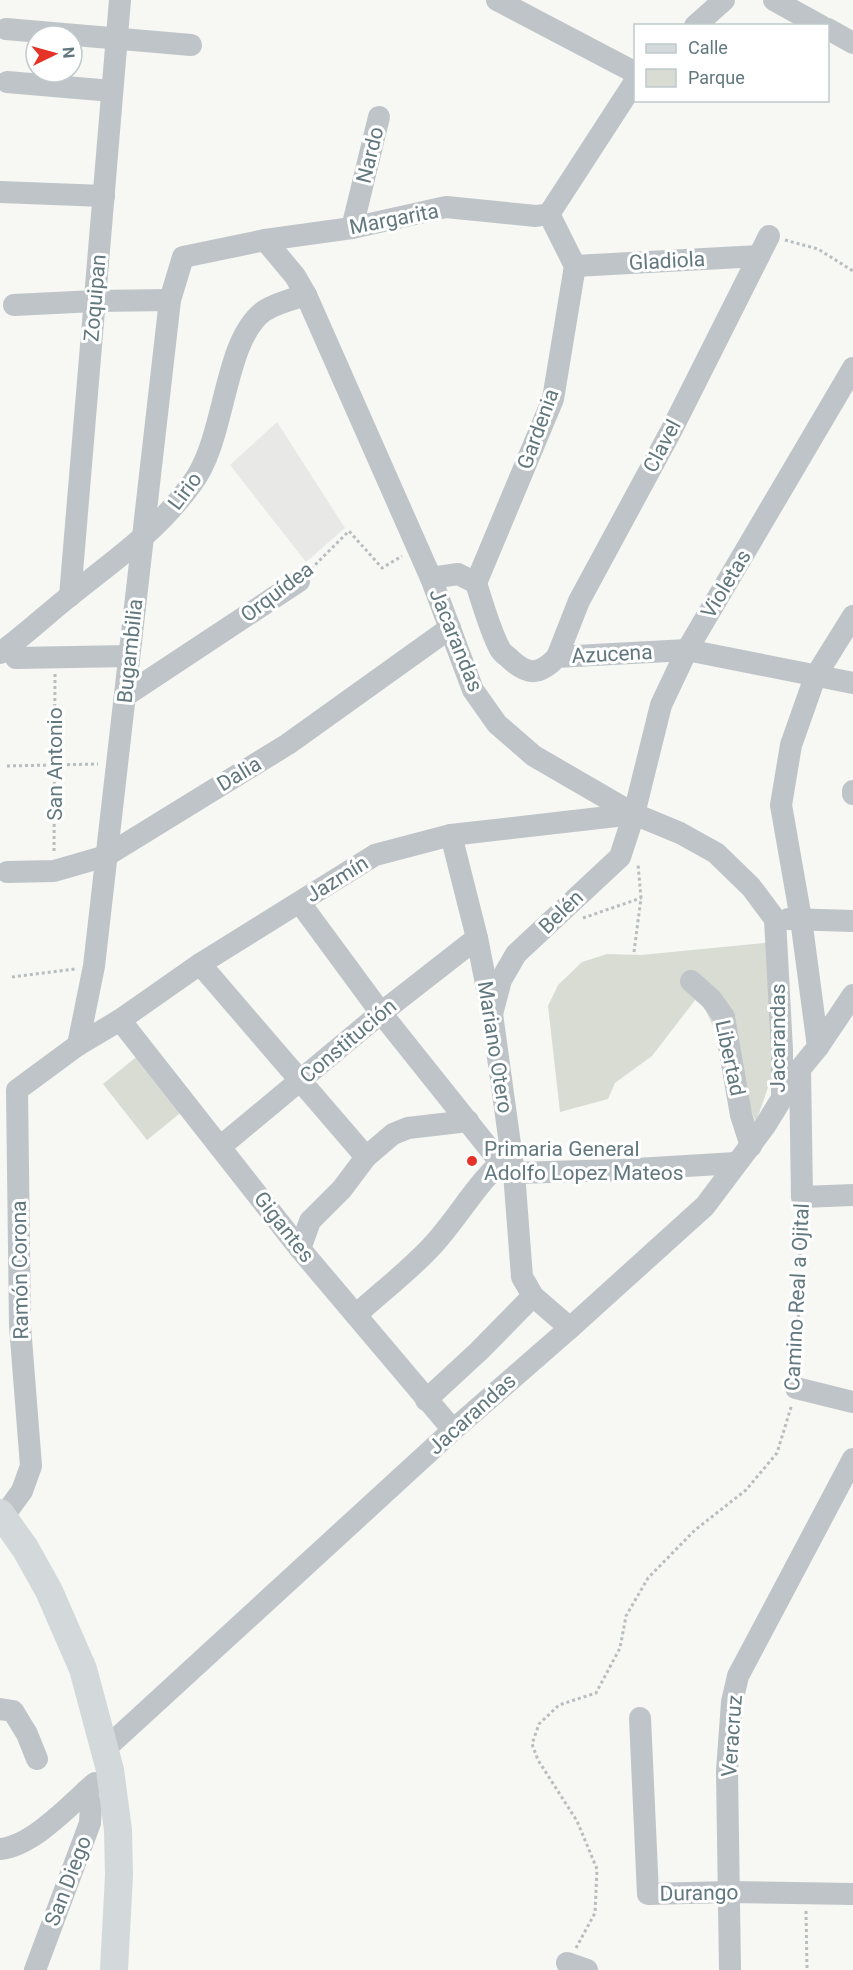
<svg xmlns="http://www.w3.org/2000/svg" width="853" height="1970" viewBox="0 0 853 1970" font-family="Roboto,sans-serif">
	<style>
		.built { fill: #e8e8e7 }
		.green { fill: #d8dcd3 }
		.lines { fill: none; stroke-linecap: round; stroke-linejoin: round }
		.path { stroke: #b8bdbf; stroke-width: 3; stroke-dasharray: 3 3; stroke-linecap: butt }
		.minor { stroke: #bec4c7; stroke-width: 22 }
		.major { stroke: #d3d9db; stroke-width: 28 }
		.poi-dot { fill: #e43227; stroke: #fff; stroke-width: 2 }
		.labels { text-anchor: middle; stroke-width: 6; stroke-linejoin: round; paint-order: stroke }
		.street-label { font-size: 21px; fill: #62787f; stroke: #fff }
		.poi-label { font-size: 21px; fill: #62787f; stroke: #fff; text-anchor: start }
	</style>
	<rect width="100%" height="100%" fill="#f7f7f4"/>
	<!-- built -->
	<path class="built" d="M277 422 345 528 306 562 230 465Z"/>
	<!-- green -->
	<g class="green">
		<path d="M773 942 772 1076 756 1122 699 995 652 1056 615 1083 608 1099 560 1112 548 1006 558 985 582 962 607 954 641 955Z"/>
		<path d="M140 1054 184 1110 147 1140 103 1084Z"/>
	</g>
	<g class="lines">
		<!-- path -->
		<g class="path">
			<path d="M785 240 818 249 853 271"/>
			<path d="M311 569 349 531 382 568 402 556"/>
			<path d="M7 766 98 764"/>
			<path d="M54 851 55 674"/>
			<path d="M583 918 641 898"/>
			<path d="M634 952 641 898 638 864"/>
			<path d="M12 977 75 969"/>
			<path d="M797 1371 801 1216"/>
			<path d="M806 1911 807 1970"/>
			<path d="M576 1948 595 1913 597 1869 577 1821 538 1760 532 1744 539 1724 559 1705 596 1693 620 1648 626 1616 648 1578 695 1530 746 1490 777 1453 792 1404"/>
		</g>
		<!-- minor -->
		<g class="minor">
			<path d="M497 0 636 73"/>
			<path d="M774 0 821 26"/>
			<path d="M695 26 724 0"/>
			<path d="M6 29 191 45"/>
			<path d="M828 29 853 43"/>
			<path d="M7 82 112 91"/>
			<path d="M0 192 104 196"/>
			<path d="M549 214 636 80"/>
			<path d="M352 228 379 117"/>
			<path d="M265 240 295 276 306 295 431 578 473 690 497 724 534 756 634 814 680 833 716 853 751 887 775 919 782 1050V1096"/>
			<path d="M575 266 759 256"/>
			<path d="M14 305 95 301 170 300"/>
			<path d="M431 578 458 574 476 583C482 602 491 633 500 649 502 653 507 656 510 659 528 676 540 675 557 657L687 650 853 683"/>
			<path d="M476 583 553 399 575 266"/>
			<path d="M70 596 120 0"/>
			<path d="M9 647 16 658 129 656"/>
			<path d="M0 653C25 635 47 614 71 595 116 559 156 532 191 485 227 439 222 342 264 311 276 303 293 299 306 295"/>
			<path d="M557 657 579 601 671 431 769 236"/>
			<path d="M125 696 299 581"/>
			<path d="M853 791V794"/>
			<path d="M451 835 477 938 492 1014 514 1173 522 1277 533 1296 570 1328"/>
			<path d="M7 872 54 871 106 856 288 744 450 628"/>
			<path d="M300 903 381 1013 500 1162"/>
			<path d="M788 919 853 921"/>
			<path d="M200 964 366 1157"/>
			<path d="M691 981 711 999 724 1017 741 1115 751 1146"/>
			<path d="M492 1014 501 980 516 954 620 857 634 814 661 705 687 650 853 368"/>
			<path d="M120 1020 300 1249 453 1430"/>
			<path d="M78 1045 94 966 170 300 183 257 265 240 352 228 446 207 536 216 549 214 575 266"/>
			<path d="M818 1047 801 919 781 805 791 745 815 677 853 616"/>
			<path d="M800 1069 802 1197 853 1195"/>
			<path d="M220 1147 381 1013 477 938"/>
			<path d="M514 1173 620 1170 736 1163"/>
			<path d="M300 1249 310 1221 342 1189 366 1157 393 1134 408 1128 468 1121"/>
			<path d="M356 1315C381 1292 409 1271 432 1246 460 1216 478 1179 511 1154"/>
			<path d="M796 1388 853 1402"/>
			<path d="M426 1400 479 1351 533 1296"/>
			<path d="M3 1517 22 1491 31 1466 20 1326 17 1090 78 1045 120 1020 200 964 375 855 451 835 634 814"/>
			<path d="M0 1709 13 1711 27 1734 37 1759"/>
			<path d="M640 1718 648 1894 730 1892 853 1894"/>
			<path d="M104 1750 453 1430 570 1328 705 1206 765 1126 800 1069 818 1047 853 995"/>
			<path d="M0 1849C33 1846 71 1804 95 1783"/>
			<path d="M567 1963 587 1970"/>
			<path d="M35 1970 90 1823 91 1806 86 1791"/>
			<path d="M730 1970 727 1771 732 1702 738 1676 853 1459"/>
		</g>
		<!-- major -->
		<path class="major" d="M0 1513 25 1548 49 1591 83 1669 110 1770 118 1830 119 1875 114 1970"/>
	</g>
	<!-- markers -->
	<circle class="poi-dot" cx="472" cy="1161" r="6"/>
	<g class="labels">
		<!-- street labels -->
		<g class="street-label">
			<text transform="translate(370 155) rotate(-76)" y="7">Nardo</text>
			<text transform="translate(394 219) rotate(-11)" y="7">Margarita</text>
			<text transform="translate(667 261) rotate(-3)" y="7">Gladiola</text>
			<text transform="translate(95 298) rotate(-85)" y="7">Zoquipan</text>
			<text transform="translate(538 429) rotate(-70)" y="7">Gardenia</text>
			<text transform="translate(662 446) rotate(-62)" y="7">Clavel</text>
			<text transform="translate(185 491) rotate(-53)" y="7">Lirio</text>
			<text transform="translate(726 584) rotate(-59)" y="7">Violetas</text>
			<text transform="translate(277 592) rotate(-37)" y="7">Orquídea</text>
			<text transform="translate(456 640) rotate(68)" y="7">Jacarandas</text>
			<text transform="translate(130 651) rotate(-84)" y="7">Bugambilia</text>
			<text transform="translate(612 654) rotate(-3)" y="7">Azucena</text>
			<text transform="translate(55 764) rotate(-90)" y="7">San Antonio</text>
			<text transform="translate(239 774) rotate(-31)" y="7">Dalia</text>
			<text transform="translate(337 879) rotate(-32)" y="7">Jazmín</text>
			<text transform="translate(561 912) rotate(-44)" y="7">Belén</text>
			<text transform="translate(778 1038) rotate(-90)" y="7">Jacarandas</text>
			<text transform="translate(348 1041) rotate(-40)" y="7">Constitución</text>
			<text transform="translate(495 1047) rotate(81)" y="7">Mariano Otero</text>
			<text transform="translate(730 1058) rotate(78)" y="7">Libertad</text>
			<text transform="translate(284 1227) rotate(52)" y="7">Gigantes</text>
			<text transform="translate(20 1270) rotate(-91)" y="7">Ramón Corona</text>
			<text transform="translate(797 1297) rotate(-87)" y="7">Camino Real a Ojital</text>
			<text transform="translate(472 1414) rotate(-42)" y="7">Jacarandas</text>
			<text transform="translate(732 1736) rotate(-86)" y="7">Veracruz</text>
			<text transform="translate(68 1881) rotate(-69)" y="7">San Diego</text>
			<text transform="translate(699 1893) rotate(-1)" y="7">Durango</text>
		</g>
		<!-- poi labels -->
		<g class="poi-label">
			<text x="484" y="1156">Primaria General<tspan x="484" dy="24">Adolfo Lopez Mateos</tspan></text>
		</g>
	</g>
	<!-- legend -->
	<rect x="634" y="24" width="195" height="78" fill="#ffffff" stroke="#c0c9cc" stroke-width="1.5"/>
	<rect x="646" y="44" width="30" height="9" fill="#d3d9db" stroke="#c0c9cc" stroke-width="1.5"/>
	<text x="688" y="54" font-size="18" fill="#62787f">Calle</text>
	<rect x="646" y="69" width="30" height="18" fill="#d8dcd3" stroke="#c0c9cc" stroke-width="1.5"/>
	<text x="688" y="84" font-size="18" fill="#62787f">Parque</text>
	<!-- north arrow -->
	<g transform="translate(54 54) rotate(85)"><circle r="28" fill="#ffffff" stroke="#c0c9cc" stroke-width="1.5"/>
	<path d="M0-4.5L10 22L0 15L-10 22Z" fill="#e43227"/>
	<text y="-9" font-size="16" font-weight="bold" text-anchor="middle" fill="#62787f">N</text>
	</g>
</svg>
